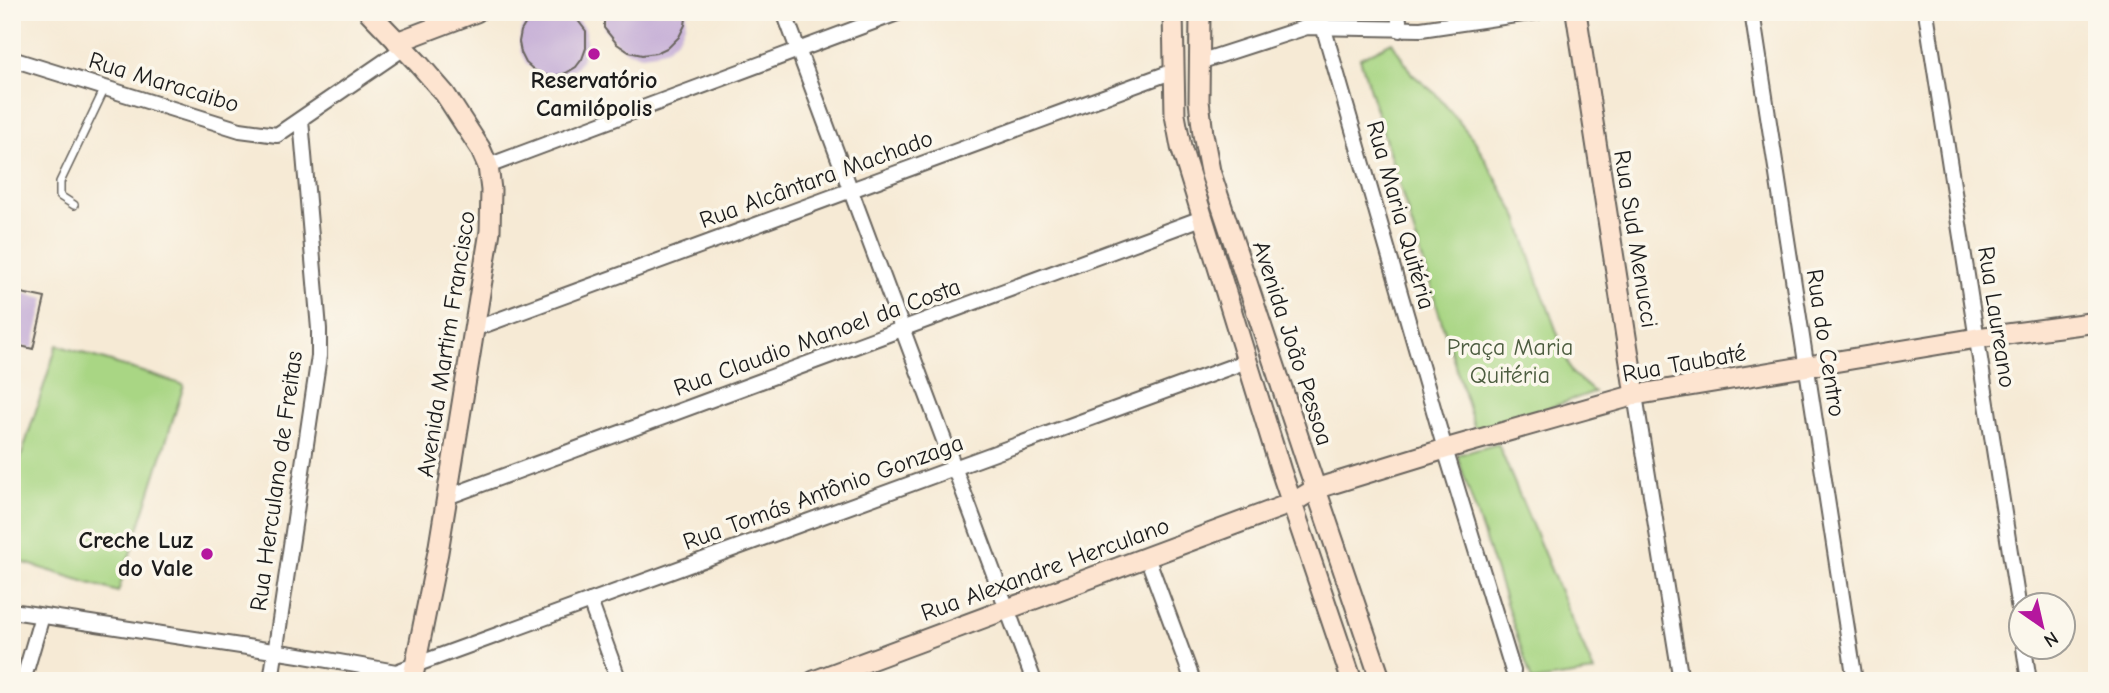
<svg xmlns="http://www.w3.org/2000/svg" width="2109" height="693" viewBox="0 0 2109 693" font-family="'Comic Neue',sans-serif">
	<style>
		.green { fill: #a9d684; stroke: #627950; stroke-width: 2 }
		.building { fill: #c3abd5 }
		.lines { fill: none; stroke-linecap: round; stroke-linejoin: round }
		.lane-casing { stroke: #68645d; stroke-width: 10 }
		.street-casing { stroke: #68645d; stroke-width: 18 }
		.secondary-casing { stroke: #68645d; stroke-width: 23 }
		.lane { stroke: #fff; stroke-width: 7 }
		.street { stroke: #fff; stroke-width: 14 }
		.secondary { stroke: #fde4d0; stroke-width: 19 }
		.poi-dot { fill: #b5179e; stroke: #fbf7ec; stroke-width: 2.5 }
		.labels { text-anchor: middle; stroke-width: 7; stroke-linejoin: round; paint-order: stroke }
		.poi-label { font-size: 24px; font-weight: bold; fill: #1c1c1c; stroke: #fbf7ec }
		.street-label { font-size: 24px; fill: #1c1c1c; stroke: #fbf7ec }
		.park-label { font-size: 24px; fill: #4d5d40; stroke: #fbf7ec }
	</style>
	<rect width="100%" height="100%" fill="#fbf7ec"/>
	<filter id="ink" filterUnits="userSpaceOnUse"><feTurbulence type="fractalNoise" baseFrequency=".0143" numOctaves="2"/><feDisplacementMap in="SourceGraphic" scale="14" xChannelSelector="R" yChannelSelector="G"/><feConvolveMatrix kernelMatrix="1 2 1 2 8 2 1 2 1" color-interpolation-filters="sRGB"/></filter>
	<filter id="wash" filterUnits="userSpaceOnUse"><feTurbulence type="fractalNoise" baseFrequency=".00686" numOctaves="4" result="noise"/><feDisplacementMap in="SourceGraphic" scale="28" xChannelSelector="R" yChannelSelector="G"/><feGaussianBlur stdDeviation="1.57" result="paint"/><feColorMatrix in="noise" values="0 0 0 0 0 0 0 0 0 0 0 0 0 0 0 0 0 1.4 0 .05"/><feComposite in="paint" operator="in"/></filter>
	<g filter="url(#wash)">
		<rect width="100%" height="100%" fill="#f6ead5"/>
		<!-- green -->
		<g class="green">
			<path d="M1329 12H1381L1339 20Z"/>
			<path d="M1392 42 1412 74 1436 94 1475 141 1518 218 1536 275 1572 373 1594 392 1484 431H1478L1474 426 1360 58Z"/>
			<path d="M57 345 184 385 118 592 12 559V485Z"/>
			<path d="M1498 444 1594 672 1532 681 1457 455Z"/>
		</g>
		<g id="blocks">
			<!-- building -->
			<g class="building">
				<path d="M539 12H568L576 18 586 31V48L582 59 576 67 566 73 555 76 544 75 534 70 526 63 521 53 519 42 521 31 527 21Z"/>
				<path d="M604 12H687L685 25 679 37 669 47 656 53 642 55 629 52 617 44 604 28Z"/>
				<path d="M12 291 45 298 33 349 12 344Z"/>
			</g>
		</g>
	</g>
	<g filter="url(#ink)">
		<use href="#blocks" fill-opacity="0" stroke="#68645d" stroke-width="2"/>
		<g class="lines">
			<!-- lane casing -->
			<g class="lane-casing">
				<path id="lane" d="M74 205 60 196V182L105 88"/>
			</g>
			<!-- street casing -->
			<g class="street-casing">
				<g id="street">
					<path d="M784 12 1034 681"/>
					<path d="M1319 12 1445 449 1513 671"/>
					<path d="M1398 12 1400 30"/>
					<path d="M1752 12 1855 681"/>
					<path d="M1926 12 2022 629"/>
					<path d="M12 59 240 130 277 135 404 48"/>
					<path d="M1199 62 1307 27 1421 29 1537 12"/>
					<path d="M488 166 900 12"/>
					<path d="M474 329 1174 71"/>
					<path d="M1635 395 1681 681"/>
					<path d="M447 497 1202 218"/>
					<path d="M1147 557 1193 681"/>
					<path d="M590 601 619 681"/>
					<path d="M12 611 299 655 396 672 1247 361"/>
					<path d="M2024 648 2029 681"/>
					<path d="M23 681 42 616"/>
					<path d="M271 681 319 356V329L301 120"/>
				</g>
			</g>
			<!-- secondary casing -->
			<g class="secondary-casing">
				<g id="secondary">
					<path d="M369 12 419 64 445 94 480 148 488 166 491 190 490 231 438 552 412 681"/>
					<path d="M1173 12 1175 115 1181 147 1281 471 1352 681"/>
					<path d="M1200 12 1199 101 1203 134 1210 171 1307 463 1381 681"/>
					<path d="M1576 12 1635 395"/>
					<path d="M397 42 476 12"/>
					<path d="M814 681 1292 503 1315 489 1445 449 1635 395 1977 338 2097 322"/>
				</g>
			</g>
			<!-- lane -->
			<use href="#lane" class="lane"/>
			<!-- street -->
			<use href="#street" class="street"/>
			<!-- secondary -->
			<use href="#secondary" class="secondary"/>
		</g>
	</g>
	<!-- markers -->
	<g class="poi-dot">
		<circle cx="594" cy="54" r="7"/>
		<circle cx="207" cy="554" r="7"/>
	</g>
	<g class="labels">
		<!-- poi labels -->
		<g class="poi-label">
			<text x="594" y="88">Reservatório<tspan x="594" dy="28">Camilópolis</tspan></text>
			<text x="193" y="548" text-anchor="end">Creche Luz<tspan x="193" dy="28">do Vale</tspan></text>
		</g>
		<!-- street labels -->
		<g class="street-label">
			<text transform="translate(164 82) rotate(17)" y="8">Rua Maracaibo</text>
			<text transform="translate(816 179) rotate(-20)" y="8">Rua Alcântara Machado</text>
			<text transform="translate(1401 215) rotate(74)" y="8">Rua Maria Quitéria</text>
			<text transform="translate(1636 239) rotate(81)" y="8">Rua Sud Menucci</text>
			<text transform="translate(1997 317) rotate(81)" y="8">Rua Laureano</text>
			<text transform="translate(817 337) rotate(-20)" y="8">Rua Claudio Manoel da Costa</text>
			<text transform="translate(1293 343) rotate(72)" y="8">Avenida João Pessoa</text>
			<text transform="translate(1826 343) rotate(81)" y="8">Rua do Centro</text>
			<text transform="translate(446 344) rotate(-81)" y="8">Avenida Martim Francisco</text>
			<text transform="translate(1684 363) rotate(-10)" y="8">Rua Taubaté</text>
			<text transform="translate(276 481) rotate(-82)" y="8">Rua Herculano de Freitas</text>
			<text transform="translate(823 492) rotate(-20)" y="8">Rua Tomás Antônio Gonzaga</text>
			<text transform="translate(1045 569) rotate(-20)" y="8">Rua Alexandre Herculano</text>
		</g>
		<!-- park labels -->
		<g class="park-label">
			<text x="1510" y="355">Praça Maria<tspan x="1510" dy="28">Quitéria</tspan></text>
		</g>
	</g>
	<!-- margin -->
	<rect width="2109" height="693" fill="none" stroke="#fbf7ec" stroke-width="42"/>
	<!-- north arrow -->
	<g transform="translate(2042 626) rotate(146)"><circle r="33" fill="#fbf7ec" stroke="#a29f99" stroke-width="2"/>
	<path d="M0-5L12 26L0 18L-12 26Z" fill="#b5179e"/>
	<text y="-10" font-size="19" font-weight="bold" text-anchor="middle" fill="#1c1c1c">N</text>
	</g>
</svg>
